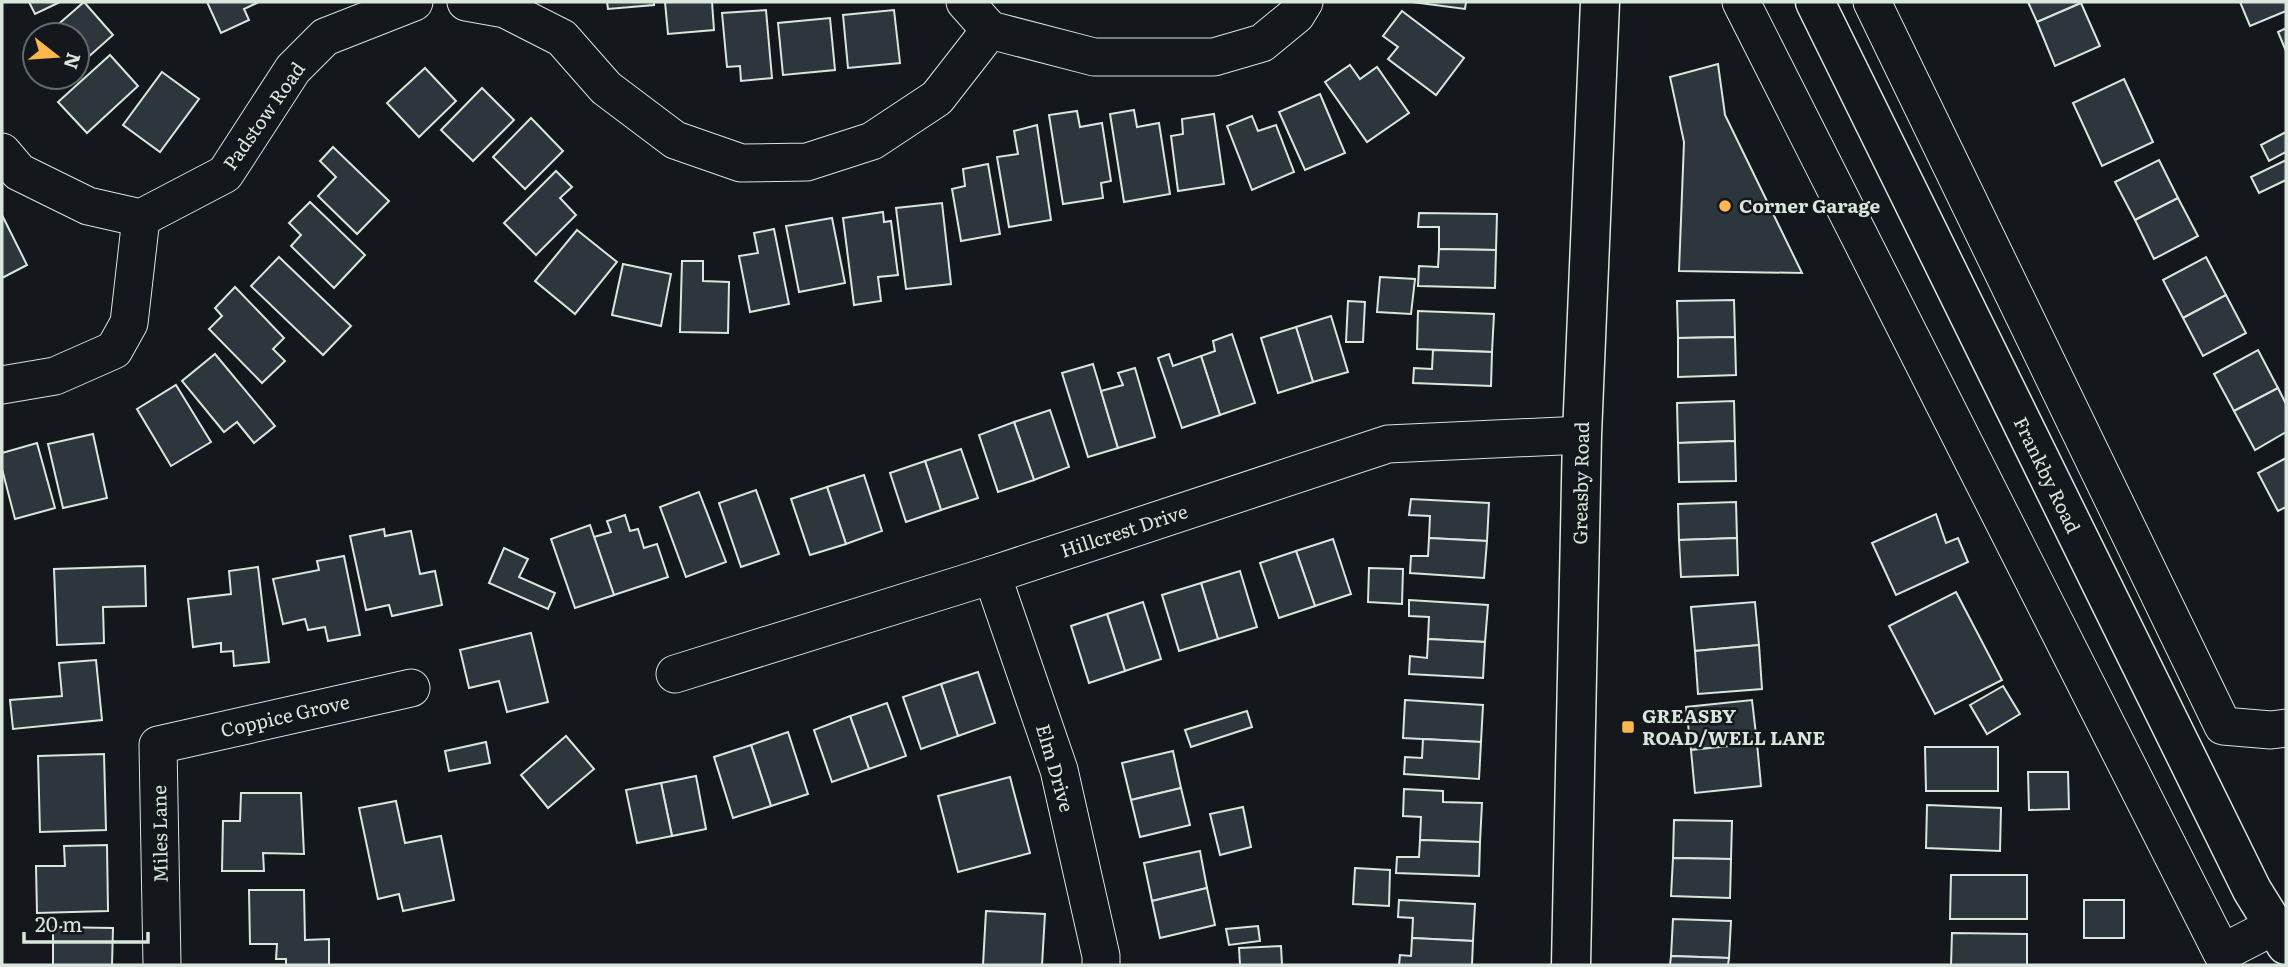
<svg xmlns="http://www.w3.org/2000/svg" width="2288" height="967" viewBox="0 0 2288 967" font-family="Literata,serif">
	<style>
		.building { fill: #2c363c; stroke: #d8e6dc; stroke-width: 2 }
		.lines { fill: none; stroke-linecap: round; stroke-linejoin: round }
		.street-casing { stroke: #d8e6dc; stroke-width: 39 }
		.secondary-casing { stroke: #d8e6dc; stroke-width: 41 }
		.street { stroke: #14181c; stroke-width: 37 }
		.secondary { stroke: #14181c; stroke-width: 38 }
		.poi-dot { fill: #ffb74d; stroke: #14181c; stroke-width: 2.5 }
		.labels { text-anchor: middle; stroke-width: 5; stroke-linejoin: round; paint-order: stroke }
		.street-label { font-size: 19px; fill: #d8e6dc; stroke: #14181c }
		.poi-label { font-size: 19px; font-weight: bold; fill: #d8e6dc; stroke: #14181c; text-anchor: start }
	</style>
	<rect width="100%" height="100%" fill="#14181c"/>
	<!-- building -->
	<g class="building">
		<path d="M29 2H60L35 14Z"/>
		<path d="M84 2 113 35 77 67V35H46Z"/>
		<path d="M207 2H259L244 9 249 20 221 33Z"/>
		<path d="M607 2H654V5L608 9Z"/>
		<path d="M665 2H712L714 30 668 34Z"/>
		<path d="M1412 2H1466L1465 9Z"/>
		<path d="M2028 2H2081V3L2037 22Z"/>
		<path d="M2240 2H2286V11L2250 26Z"/>
		<path d="M2081 3 2100 46 2055 66 2037 22Z"/>
		<path d="M766 10 772 78 741 81 740 66 727 67 722 13Z"/>
		<path d="M894 10 900 63 848 68 843 15Z"/>
		<path d="M1402 11 1464 58 1436 95 1388 59 1398 47 1383 36Z"/>
		<path d="M830 18 835 70 783 75 778 23Z"/>
		<path d="M2286 28V51L2278 32Z"/>
		<path d="M110 55 138 86 87 133 58 102Z"/>
		<path d="M1718 64 1725 115 1802 273 1679 271 1684 142 1670 77Z"/>
		<path d="M1350 65 1360 79 1377 67 1409 113 1367 142 1325 82Z"/>
		<path d="M425 68 456 101 419 137 387 103Z"/>
		<path d="M162 72 199 99 160 152 123 125Z"/>
		<path d="M2124 79 2153 142 2102 166 2073 103Z"/>
		<path d="M482 88 514 120 473 161 441 130Z"/>
		<path d="M1320 94 1345 153 1305 170 1279 112Z"/>
		<path d="M1134 110 1137 127 1159 123 1170 194 1124 202 1110 114Z"/>
		<path d="M1077 111 1080 127 1102 123 1111 181 1101 183 1103 198 1063 204 1049 115Z"/>
		<path d="M1214 114 1224 184 1178 191 1171 136 1183 134 1182 119Z"/>
		<path d="M1252 116 1258 131 1276 125 1294 172 1252 190 1227 126Z"/>
		<path d="M531 118 563 151 525 189 493 157Z"/>
		<path d="M1037 125 1051 220 1009 227 997 157 1018 154 1014 131Z"/>
		<path d="M2286 132V152L2269 161 2261 145Z"/>
		<path d="M333 147 389 201 357 234 318 196 336 177 320 161Z"/>
		<path d="M2159 160 2178 198 2135 220 2115 182Z"/>
		<path d="M2286 160V180L2259 193 2251 177Z"/>
		<path d="M988 164 1000 234 961 241 952 189 965 186 963 169Z"/>
		<path d="M556 171 572 187 560 198 576 215 536 255 504 223Z"/>
		<path d="M2178 198 2198 236 2154 259 2135 220Z"/>
		<path d="M310 202 365 255 334 288 291 246 301 235 289 223Z"/>
		<path d="M942 203 951 284 906 289 896 208Z"/>
		<path d="M883 212 884 222 891 221 898 275 878 277 881 301 854 305 843 218Z"/>
		<path d="M1419 213 1497 214 1496 250 1439 249V227H1418Z"/>
		<path d="M3 217 27 265 2 278V218Z"/>
		<path d="M832 218 845 283 799 292 786 226Z"/>
		<path d="M774 229 789 304 750 312 739 256 758 253 754 233Z"/>
		<path d="M577 230 617 262 575 314 535 281Z"/>
		<path d="M1439 249 1496 250 1495 288 1418 286 1419 266 1438 267Z"/>
		<path d="M279 257 351 326 323 355 251 286Z"/>
		<path d="M2206 257 2226 295 2183 318 2163 280Z"/>
		<path d="M682 261H703V281L729 282 728 333 680 332Z"/>
		<path d="M623 264 671 274 661 326 612 315Z"/>
		<path d="M1380 277 1415 279 1411 314 1377 312Z"/>
		<path d="M235 287 284 338 273 349 285 361 262 383 209 329 222 316 215 308Z"/>
		<path d="M2226 295 2246 333 2203 356 2183 318Z"/>
		<path d="M1734 300 1735 337 1678 338 1677 301Z"/>
		<path d="M1348 301 1365 302 1363 342H1346Z"/>
		<path d="M1418 311 1494 314 1492 352 1417 349Z"/>
		<path d="M1331 316 1348 372 1313 382 1296 327Z"/>
		<path d="M1296 327 1313 382 1278 393 1261 338Z"/>
		<path d="M1232 334 1255 403 1220 415 1201 356 1215 351 1213 341Z"/>
		<path d="M1735 337 1736 375 1678 377V338Z"/>
		<path d="M1433 350 1492 352 1491 386 1413 383 1414 368 1432 369Z"/>
		<path d="M2258 350 2278 388 2234 411 2214 374Z"/>
		<path d="M215 354 275 426 254 443 237 422 224 432 182 381Z"/>
		<path d="M1169 354 1173 366 1201 356 1220 415 1182 428 1158 358Z"/>
		<path d="M1093 364 1118 448 1088 457 1062 373Z"/>
		<path d="M1135 368 1155 437 1118 448 1101 391 1123 385 1118 373Z"/>
		<path d="M176 385 211 442 171 466 137 409Z"/>
		<path d="M2278 388 2286 404V432L2255 450 2234 411Z"/>
		<path d="M1734 401 1735 441 1678 443 1677 403Z"/>
		<path d="M1050 410 1069 467 1034 480 1014 422Z"/>
		<path d="M1014 422 1034 480 998 492 979 435Z"/>
		<path d="M93 434 107 498 63 508 48 444Z"/>
		<path d="M1735 441 1736 481 1679 482 1678 443Z"/>
		<path d="M37 443 55 508 15 519 2 469V453Z"/>
		<path d="M961 449 978 498 941 510 925 461Z"/>
		<path d="M2286 458V507L2278 511 2258 473Z"/>
		<path d="M925 461 941 510 906 522 890 473Z"/>
		<path d="M864 475 882 531 846 544 827 487Z"/>
		<path d="M827 487 846 544 810 555 791 499Z"/>
		<path d="M756 490 779 554 741 567 719 503Z"/>
		<path d="M699 492 726 562 686 577 660 507Z"/>
		<path d="M1411 499 1489 503 1487 541 1429 538 1430 516 1409 515Z"/>
		<path d="M1736 502 1737 538 1679 540 1678 504Z"/>
		<path d="M1936 514 1946 543 1958 538 1968 562 1896 595 1872 543Z"/>
		<path d="M625 515 630 531 638 529 644 548 657 544 668 577 614 595 594 537 611 532 607 521Z"/>
		<path d="M590 525 614 595 575 608 551 539Z"/>
		<path d="M384 529 385 536 411 531 420 574 435 571 442 605 392 616 389 605 366 610 350 536Z"/>
		<path d="M1429 538 1487 541 1484 578 1410 573 1411 556H1428Z"/>
		<path d="M1737 538 1738 575 1681 577 1679 540Z"/>
		<path d="M1333 539 1351 594 1315 606 1296 551Z"/>
		<path d="M504 548 528 559 519 577 555 593 548 609 489 583Z"/>
		<path d="M1296 551 1315 606 1279 618 1260 563Z"/>
		<path d="M344 556 360 635 328 641 325 627 308 630 305 619 283 624 273 579 319 570 317 561Z"/>
		<path d="M145 566 146 606 103 607 104 643 57 645 54 569Z"/>
		<path d="M258 567 269 662 234 666 233 651 221 652V643L193 647 188 599 231 594 229 571Z"/>
		<path d="M1369 568 1403 569 1402 604 1368 602Z"/>
		<path d="M1240 571 1257 627 1218 639 1201 583Z"/>
		<path d="M1201 583 1218 639 1179 651 1162 595Z"/>
		<path d="M1956 592 2002 680 1935 714 1889 626Z"/>
		<path d="M1409 600 1488 605 1485 642 1428 639 1429 617 1409 616Z"/>
		<path d="M1143 602 1161 659 1125 671 1107 614Z"/>
		<path d="M1755 602 1759 645 1695 651 1691 607Z"/>
		<path d="M1107 614 1125 671 1089 683 1071 626Z"/>
		<path d="M531 633 548 702 507 712 499 681 469 688 460 650Z"/>
		<path d="M1428 639 1485 642 1483 678 1409 674 1410 656 1427 658Z"/>
		<path d="M1759 645 1762 689 1698 694 1695 651Z"/>
		<path d="M96 660 102 720 13 729 10 700 62 696 59 663Z"/>
		<path d="M978 672 995 723 958 736 941 684Z"/>
		<path d="M941 684 958 736 921 749 903 697Z"/>
		<path d="M2003 686 2020 714 1987 734 1970 705Z"/>
		<path d="M1405 700 1483 705 1481 742 1403 738Z"/>
		<path d="M1752 700 1757 743 1691 750 1686 707Z"/>
		<path d="M887 703 906 756 869 769 850 716Z"/>
		<path d="M1247 711 1252 727 1191 747 1185 730Z"/>
		<path d="M850 716 869 769 832 782 814 730Z"/>
		<path d="M788 732 808 794 771 806 751 745Z"/>
		<path d="M566 736 594 769 548 808 521 775Z"/>
		<path d="M1423 739 1481 742 1479 779 1404 774 1405 757 1422 758Z"/>
		<path d="M486 742 490 763 449 771 445 751Z"/>
		<path d="M1757 743 1761 786 1695 793 1691 750Z"/>
		<path d="M751 745 771 806 733 818 714 757Z"/>
		<path d="M1925 747H1998V791H1926Z"/>
		<path d="M1173 751 1181 788 1131 800 1122 763Z"/>
		<path d="M104 754 106 830 40 832 38 756Z"/>
		<path d="M2028 772H2068L2069 809 2029 810Z"/>
		<path d="M696 776 706 829 672 836 661 783Z"/>
		<path d="M1010 777 1030 853 958 872 938 796Z"/>
		<path d="M661 783 672 836 637 843 626 790Z"/>
		<path d="M1181 788 1190 825 1140 837 1131 800Z"/>
		<path d="M1404 789 1443 791V802L1482 803 1480 842 1420 840 1421 817 1403 816Z"/>
		<path d="M241 793H301L304 854 263 853 264 871H222L223 821H240Z"/>
		<path d="M396 801 405 843 441 836 454 900 403 911 399 894 378 899 359 808Z"/>
		<path d="M1927 805 2001 808 2000 851 1926 848Z"/>
		<path d="M1243 807 1251 847 1220 855 1210 814Z"/>
		<path d="M1674 820 1732 821 1731 859 1673 858Z"/>
		<path d="M1420 840 1480 842 1479 876 1396 873 1397 857H1419Z"/>
		<path d="M107 845 108 911 37 913 36 866H65L64 846Z"/>
		<path d="M1200 851 1207 888 1152 901 1144 863Z"/>
		<path d="M1673 858 1731 859 1730 898 1671 896Z"/>
		<path d="M1355 868 1390 870 1389 906 1353 904Z"/>
		<path d="M1951 875H2027V919H1950Z"/>
		<path d="M1207 888 1215 925 1160 938 1152 901Z"/>
		<path d="M249 890H304L305 940 329 939V965H286V959H276L277 944H250Z"/>
		<path d="M1399 900 1475 904 1473 941 1412 938 1413 918 1398 917Z"/>
		<rect x="2084" y="900" width="40" height="38"/>
		<path d="M986 911 1045 914 1042 965H983Z"/>
		<path d="M1673 919 1731 921 1729 958 1671 956Z"/>
		<path d="M1258 926 1260 941 1229 945 1226 929Z"/>
		<path d="M53 927 113 928 112 965H53Z"/>
		<path d="M1952 933 2027 934V965H1951Z"/>
		<path d="M1412 938 1473 941 1472 965H1399L1400 955 1411 956Z"/>
		<path d="M1281 946 1282 965H1240L1239 948Z"/>
		<path d="M1671 956 1729 958 1728 965H1670Z"/>
	</g>
	<g class="lines">
		<!-- street casing -->
		<g class="street-casing">
			<g id="street">
				<path d="M466 2 505 9 562 38 606 88 675 140 741 163 807 162 872 141 937 98 990 30"/>
				<path d="M965 2 990 30"/>
				<path d="M1741 2 2222 953 2274 926"/>
				<path d="M1872 2 2223 726 2271 730 2286 728"/>
				<path d="M990 30 1094 57H1214L1262 43 1296 15 1304 2"/>
				<path d="M2 152 19 172 88 206 141 218 225 174 293 69 325 37 414 2"/>
				<path d="M2 385 55 376 114 350 129 323 141 218"/>
				<path d="M992 575 1059 770 1101 956V965"/>
				<path d="M675 674 992 575 1388 444 1582 435"/>
				<path d="M162 965 158 745 411 688"/>
			</g>
		</g>
		<!-- secondary casing -->
		<g class="secondary-casing">
			<g id="secondary">
				<path d="M1815 2 2252 890 2286 945"/>
				<path d="M1571 965 1582 435 1600 2"/>
			</g>
		</g>
		<!-- street -->
		<use href="#street" class="street"/>
		<!-- secondary -->
		<use href="#secondary" class="secondary"/>
	</g>
	<!-- markers -->
	<g class="poi-dot">
		<circle cx="1725" cy="206" r="7"/>
		<rect x="1621" y="720" width="14" height="14" rx="3.5"/>
	</g>
	<g class="labels">
		<!-- street labels -->
		<g class="street-label">
			<text transform="translate(264 116) rotate(-55)" y="7">Padstow Road</text>
			<text transform="translate(2047 475) rotate(64)" y="7">Frankby Road</text>
			<text transform="translate(1581 483) rotate(-89)" y="7">Greasby Road</text>
			<text transform="translate(1124 531) rotate(-18)" y="7">Hillcrest Drive</text>
			<text transform="translate(285 716) rotate(-13)" y="7">Coppice Grove</text>
			<text transform="translate(1055 768) rotate(74)" y="7">Elm Drive</text>
			<text transform="translate(160 834) rotate(-91)" y="7">Miles Lane</text>
		</g>
		<!-- poi labels -->
		<g class="poi-label">
			<text x="1739" y="213">Corner Garage</text>
			<text x="1642" y="723">GREASBY<tspan x="1642" dy="22">ROAD/WELL LANE</tspan></text>
		</g>
	</g>
	<!-- border -->
	<rect width="2288" height="967" fill="none" stroke="#d8e6dc" stroke-width="7"/>
	<!-- north arrow -->
	<g transform="translate(56 56) rotate(107)"><circle r="33" fill="#14181c" stroke="#626a69" stroke-width="2"/>
	<path d="M0-5L12 26L0 18L-12 26Z" fill="#ffb74d"/>
	<text y="-10" font-size="19" font-weight="bold" text-anchor="middle" fill="#d8e6dc">N</text>
	</g>
	<!-- scale -->
	<path d="M24 932v10h124v-10" fill="none" stroke="#d8e6dc" stroke-width="3.5"/>
	<text x="35" y="932" font-size="21" fill="#d8e6dc" stroke="#14181c" stroke-width="5" paint-order="stroke">20 m</text>
</svg>
